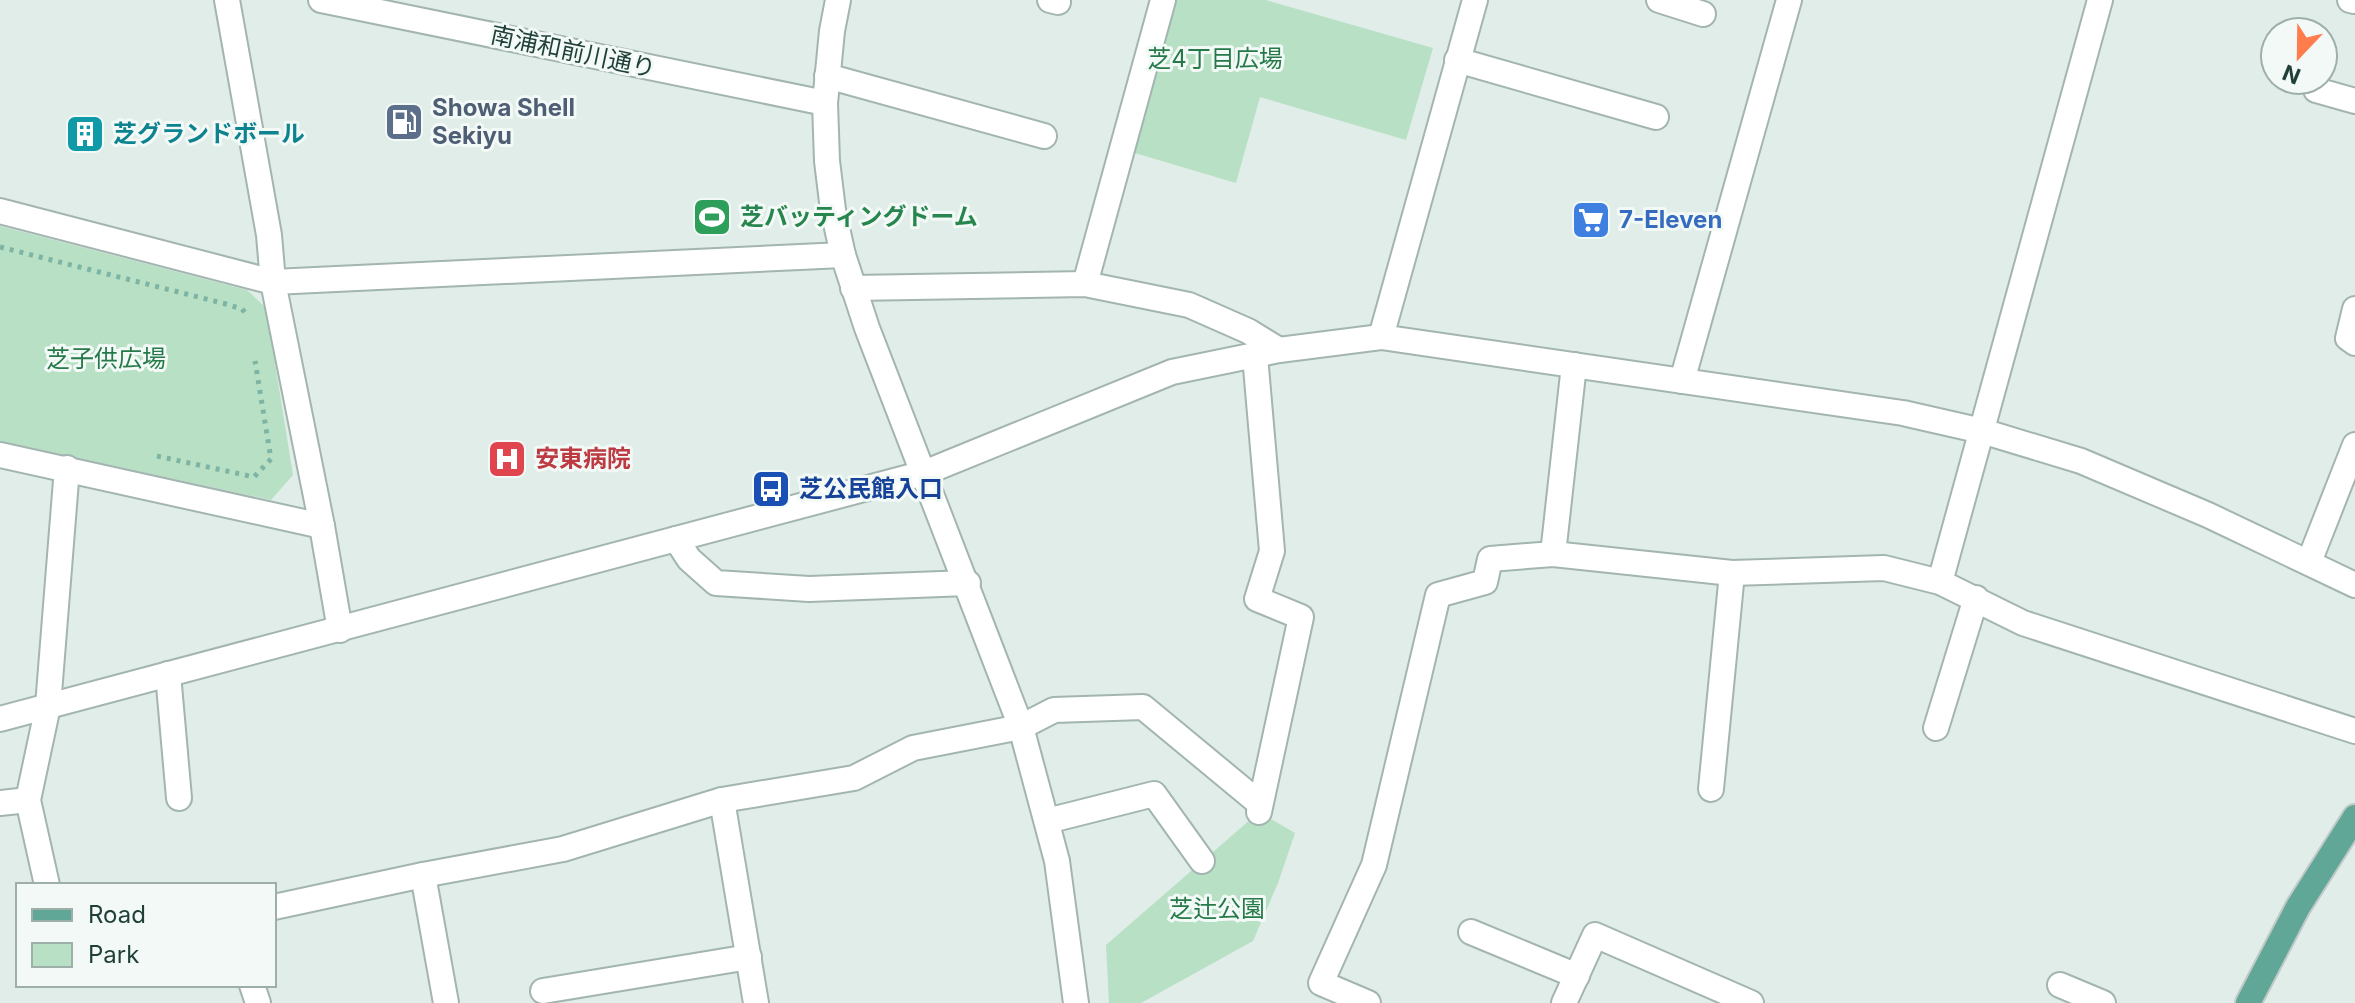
<svg xmlns="http://www.w3.org/2000/svg" width="2355" height="1003" viewBox="0 0 2355 1003" font-family="Inter,'Noto Sans JP',sans-serif">
	<style>
		.green { fill: #b8e0c4 }
		.lines { fill: none; stroke-linecap: round; stroke-linejoin: round }
		.minor-casing { stroke: #a3b5b0; stroke-width: 28 }
		.major-casing { stroke: #c0c9c7; stroke-width: 28 }
		.path { stroke: #7eb4a4; stroke-width: 5; stroke-dasharray: 4 6; stroke-linecap: butt }
		.minor { stroke: #fff; stroke-width: 24 }
		.major { stroke: #61a797; stroke-width: 24 }
		.labels { text-anchor: middle; stroke-width: 6; stroke-linejoin: round; paint-order: stroke }
		.street-label { font-size: 24px; fill: #1f3f38; stroke: #f2f9f6 }
		.park-label { font-size: 24px; fill: #267a49; stroke: #f2f9f6 }
		.service-label { font-size: 24px; font-weight: bold; fill: #4e5e75; stroke: #f2f9f6; text-anchor: start }
		.culture-label { font-size: 24px; font-weight: bold; fill: #0d838f; stroke: #f2f9f6; text-anchor: start }
		.leisure-label { font-size: 24px; font-weight: bold; fill: #27864d; stroke: #f2f9f6; text-anchor: start }
		.shop-label { font-size: 24px; font-weight: bold; fill: #366cbe; stroke: #f2f9f6; text-anchor: start }
		.health-label { font-size: 24px; font-weight: bold; fill: #be3a42; stroke: #f2f9f6; text-anchor: start }
		.transit-label { font-size: 24px; font-weight: bold; fill: #164399; stroke: #f2f9f6; text-anchor: start }
	</style>
	<rect width="100%" height="100%" fill="#e1ede8"/>
	<!-- green -->
	<g class="green">
		<path d="M1172 0H1266L1433 48 1406 140 1260 97 1236 183 1128 151Z"/>
		<path d="M0 226 247 290 266 308 293 475 271 500 0 441Z"/>
		<path d="M1259 812 1295 833 1278 883 1253 941 1141 1003H1109L1106 945Z"/>
	</g>
	<g class="lines">
		<!-- minor casing -->
		<g class="minor-casing">
			<g id="minor">
				<path d="M227 0 269 235 273 282 322 526 340 630"/>
				<path d="M321 0 825 103"/>
				<path d="M838 0 832 31 825 103 827 161 833 210 843 255 867 328 1021 727 1057 861 1076 1003"/>
				<path d="M1050 0 1058 2"/>
				<path d="M1659 0 1703 14"/>
				<path d="M2350 0 2354 1"/>
				<path d="M1457 60 1656 117"/>
				<path d="M827 76 1044 136"/>
				<path d="M2316 90 2355 101"/>
				<path d="M0 211 273 282 843 255"/>
				<path d="M1085 284 1163 0"/>
				<path d="M853 288 1085 284 1189 305 1248 331 1279 350"/>
				<path d="M2355 309 2348 338 2355 343"/>
				<path d="M1381 337 1475 0"/>
				<path d="M1255 356 1272 551 1257 599 1301 617 1259 812"/>
				<path d="M1682 381 1789 0"/>
				<path d="M0 455 322 526"/>
				<path d="M676 539 689 559 716 583 809 589 968 583"/>
				<path d="M1553 554 1574 365"/>
				<path d="M2309 562 2355 445"/>
				<path d="M1940 582 2100 0"/>
				<path d="M168 674 179 798"/>
				<path d="M0 719 924 473 1172 372 1279 350 1381 337 1903 413 1982 431 2081 461 2208 515 2355 585"/>
				<path d="M1936 728 1976 598"/>
				<path d="M1711 789 1732 573"/>
				<path d="M722 800 756 1003"/>
				<path d="M0 803 28 800"/>
				<path d="M1047 821 1154 794 1202 861"/>
				<path d="M423 875 446 1003"/>
				<path d="M47 885 28 800 48 706 67 468"/>
				<path d="M274 907 423 875 563 849 722 800 854 778 913 748 1021 727 1054 710 1143 707 1259 803"/>
				<path d="M1471 932 1577 976"/>
				<path d="M252 985 258 1003"/>
				<path d="M2060 985 2103 1003"/>
				<path d="M543 991 749 957"/>
				<path d="M1368 1003 1321 983 1374 865 1438 595 1485 582 1490 559 1553 554 1732 573 1884 568 1940 582 2023 623 2355 731"/>
				<path d="M1564 1003 1595 935 1751 1003"/>
			</g>
		</g>
		<!-- major casing -->
		<g class="major-casing">
			<path id="major" d="M2248 1003 2298 907 2355 817"/>
		</g>
		<!-- path -->
		<g class="path">
			<path d="M0 247 226 304 242 309 248 316"/>
			<path d="M157 456 254 477 271 459 255 361"/>
		</g>
		<!-- minor -->
		<use href="#minor" class="minor"/>
		<!-- major -->
		<use href="#major" class="major"/>
	</g>
	<!-- icons -->
	<defs>
		<g id="fuel-square" transform="scale(2)"><rect x="-9" y="-9" width="18" height="18" rx="4" fill="#5c6f8a" stroke="#f2f9f6"/><path d="M-5.5-6h7V0h2V4h1.3V-2.5L3-4.5l.8-.8L6-3V5H2.5V1h-1V6h-7ZM-4.2-4.7v3.2H.2V-4.7Z" fill="#fff"/></g>
		<g id="building-square" transform="scale(2)"><rect x="-9" y="-9" width="18" height="18" rx="4" fill="#0f9aa8" stroke="#f2f9f6"/><path d="M-4-6H4V6H1V3H-1V6H-4ZM-2.5-4.3h1.7v1.8h-1.7ZM.8-4.3h1.7v1.8H.8ZM-2.5-1h1.7V.8h-1.7ZM.8-1h1.7V.8H.8Z" fill="#fff"/></g>
		<g id="stadium-square" transform="scale(2)"><rect x="-9" y="-9" width="18" height="18" rx="4" fill="#2e9e5b" stroke="#f2f9f6"/><path d="M0-5a6.5 5 0 1 0 0 10a6.5 5 0 1 0 0-10ZM-3.5-1.8h7v3.6h-7Z" fill="#fff"/></g>
		<g id="supermarket-square" transform="scale(2)"><rect x="-9" y="-9" width="18" height="18" rx="4" fill="#3f7fe0" stroke="#f2f9f6"/><path d="M-6-5.5h2.5l.6 2H6L4.5 2H-2.5L-4.4-4H-6ZM-1.5 3.2a1.3 1.3 0 1 0 .1 0ZM3 3.2a1.3 1.3 0 1 0 .1 0Z" fill="#fff"/></g>
		<g id="hospital-square" transform="scale(2)"><rect x="-9" y="-9" width="18" height="18" rx="4" fill="#e0444e" stroke="#f2f9f6"/><path d="M-5-5h3v3.5h4V-5h3V5h-3V1.5h-4V5h-3Z" fill="#fff"/></g>
		<g id="bus-square" transform="scale(2)"><rect x="-9" y="-9" width="18" height="18" rx="4" fill="#1a4fb4" stroke="#f2f9f6"/><path d="M-5-6H5V4H4V6H2V4H-2V6H-4V4H-5ZM-3.5-4V0h7V-4ZM-3.5 1.2v1.5H-2V1.2ZM2 1.2v1.5H3.5V1.2Z" fill="#fff"/></g>
	</defs>
	<g fill-rule="evenodd">
		<use href="#fuel-square" x="404" y="122"/>
		<use href="#building-square" x="85" y="134"/>
		<use href="#stadium-square" x="712" y="217"/>
		<use href="#supermarket-square" x="1591" y="220"/>
		<use href="#hospital-square" x="507" y="459"/>
		<use href="#bus-square" x="771" y="489"/>
	</g>
	<g class="labels">
		<!-- street labels -->
		<g class="street-label">
			<text transform="translate(573 52) rotate(12)" y="8">南浦和前川通り</text>
		</g>
		<!-- park labels -->
		<g class="park-label">
			<text x="1215" y="67">芝4丁目広場</text>
			<text x="106" y="367">芝子供広場</text>
			<text x="1217" y="917">芝辻公園</text>
		</g>
		<!-- service labels -->
		<g class="service-label">
			<text x="432" y="116">Showa Shell<tspan x="432" dy="28">Sekiyu</tspan></text>
		</g>
		<!-- culture labels -->
		<g class="culture-label">
			<text x="113" y="142">芝グランドボール</text>
		</g>
		<!-- leisure labels -->
		<g class="leisure-label">
			<text x="740" y="225">芝バッティングドーム</text>
		</g>
		<!-- shop labels -->
		<g class="shop-label">
			<text x="1619" y="228">7-Eleven</text>
		</g>
		<!-- health labels -->
		<g class="health-label">
			<text x="535" y="467">安東病院</text>
		</g>
		<!-- transit labels -->
		<g class="transit-label">
			<text x="799" y="497">芝公民館入口</text>
		</g>
	</g>
	<!-- legend -->
	<rect x="16" y="883" width="260" height="104" fill="#f2f9f6" stroke="#9eafaa" stroke-width="2"/>
	<rect x="32" y="909" width="40" height="12" fill="#61a797" stroke="#9eafaa" stroke-width="2"/>
	<text x="88" y="923" font-size="24" fill="#1f3f38">Road</text>
	<rect x="32" y="943" width="40" height="24" fill="#b8e0c4" stroke="#9eafaa" stroke-width="2"/>
	<text x="88" y="963" font-size="24" fill="#1f3f38">Park</text>
	<!-- north arrow -->
	<g transform="translate(2299 56) rotate(202)"><circle r="38" fill="#f2f9f6" stroke="#9eafaa" stroke-width="2"/>
	<path d="M0-6L14 30L0 20L-14 30Z" fill="#ff7d4d"/>
	<text y="-12" font-size="22" font-weight="bold" text-anchor="middle" fill="#1f3f38">N</text>
	</g>
</svg>
